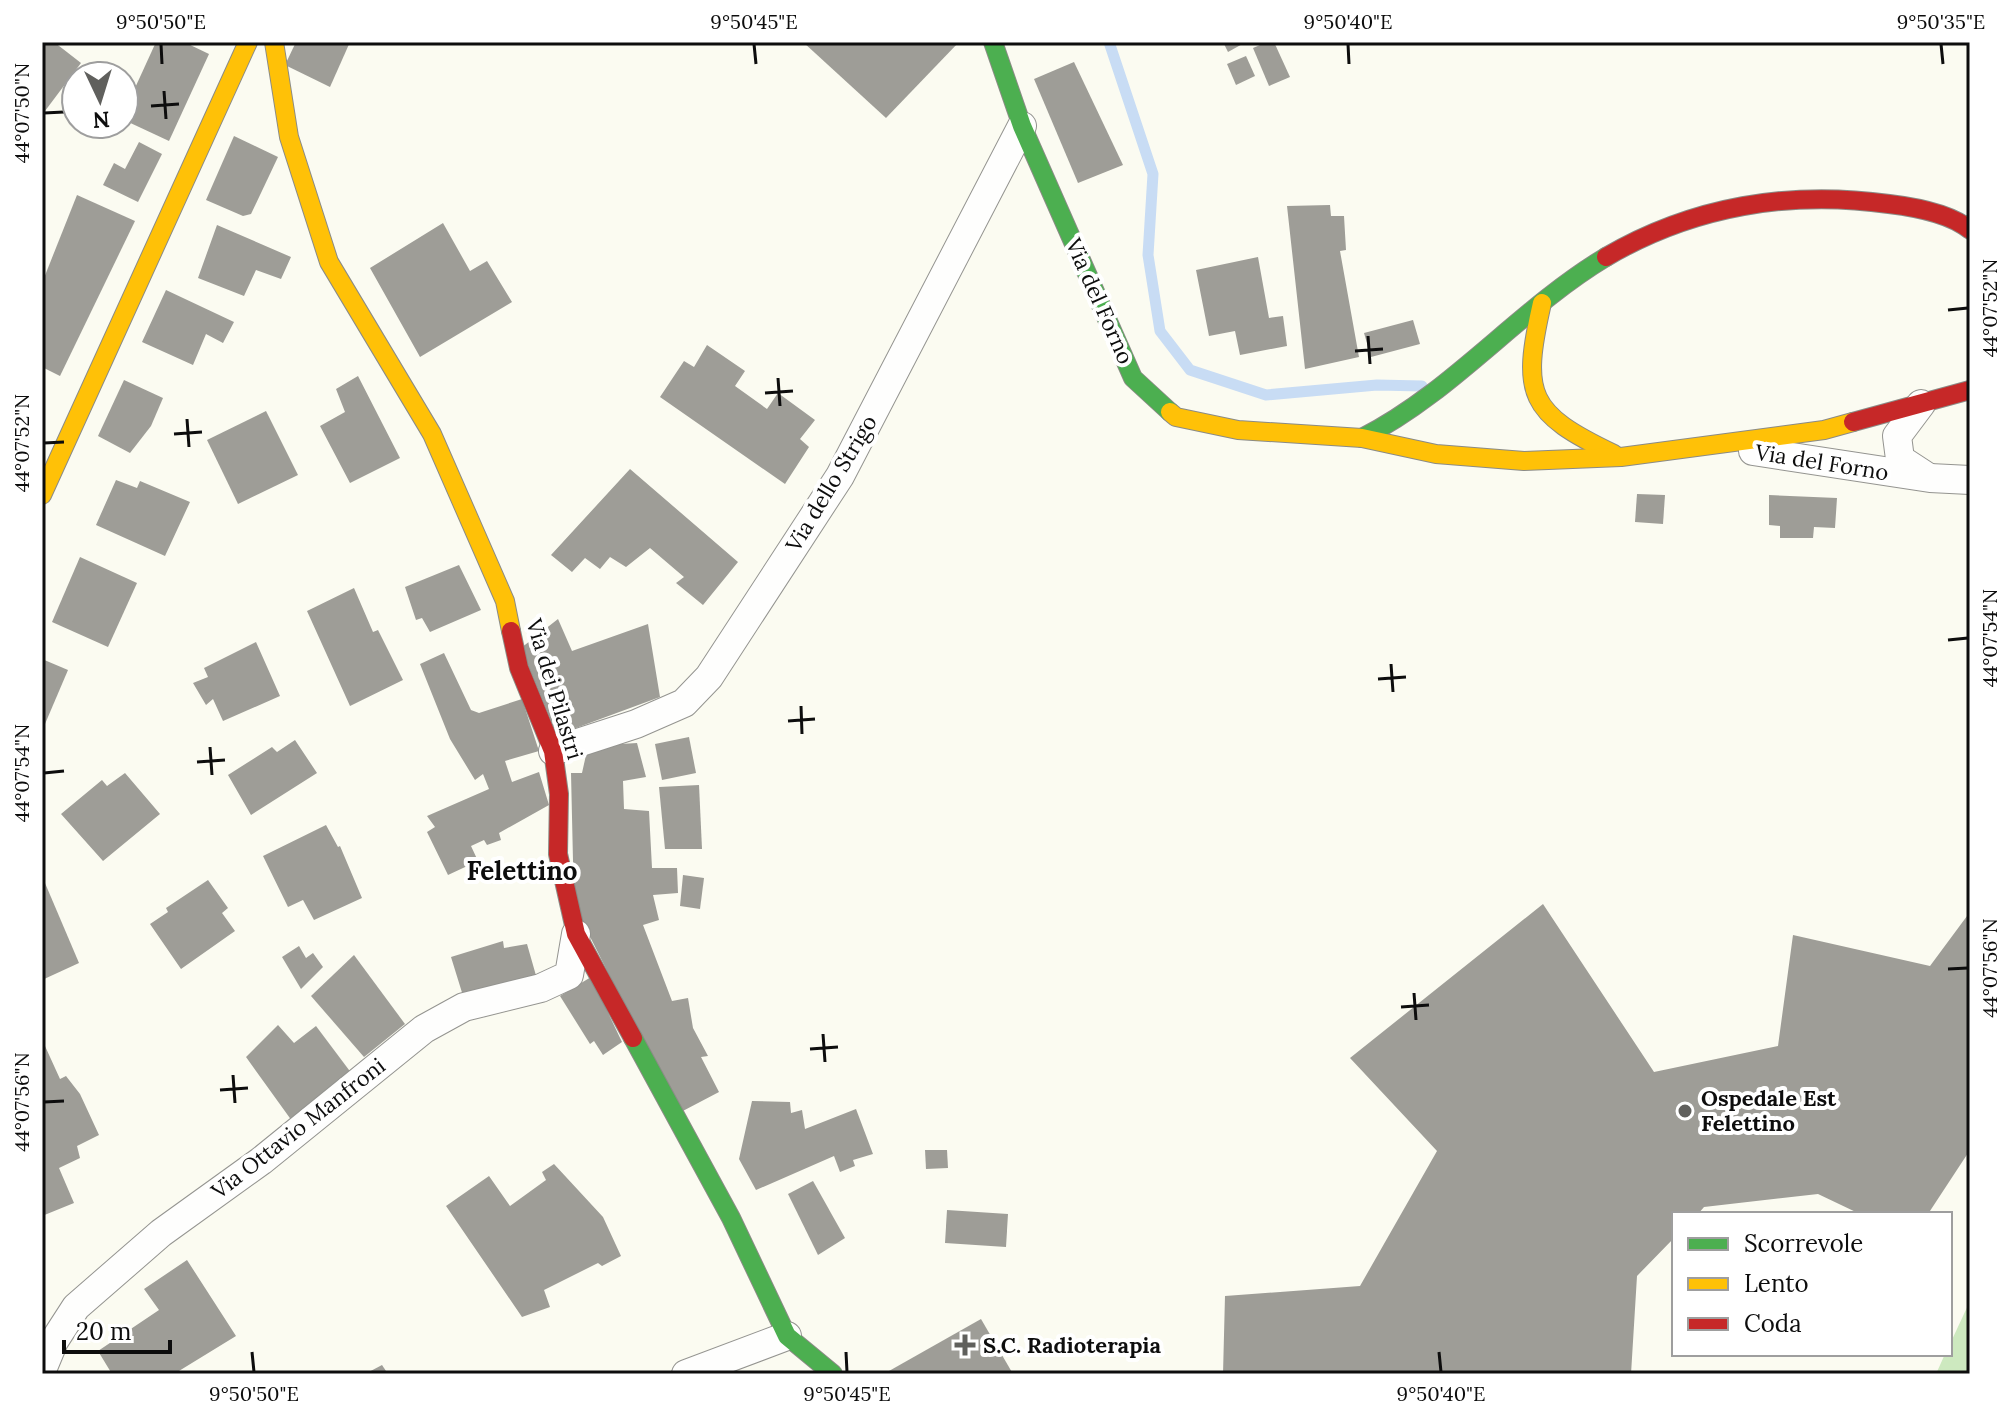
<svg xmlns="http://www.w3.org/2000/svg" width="2012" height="1416" viewBox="0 0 2012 1416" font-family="Lora,serif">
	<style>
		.forest { fill: #cde9bf }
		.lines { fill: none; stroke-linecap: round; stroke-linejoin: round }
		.stream { stroke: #c8dcf4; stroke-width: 11 }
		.building { fill: #9e9d97 }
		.street-casing { stroke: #949490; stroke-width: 30 }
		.fast-casing { stroke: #8b8b86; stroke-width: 20 }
		.slow-casing { stroke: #8b8b86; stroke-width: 20 }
		.jam-casing { stroke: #8b8b86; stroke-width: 20 }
		.street { stroke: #fefefd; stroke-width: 28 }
		.fast { stroke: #4caf50; stroke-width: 18 }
		.slow { stroke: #ffc107; stroke-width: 18 }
		.jam { stroke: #c62828; stroke-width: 18 }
		.ticks { fill: none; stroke: #0d0d0d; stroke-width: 3 }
		.poi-dot { fill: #60605d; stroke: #fff; stroke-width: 3 }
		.labels { text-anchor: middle; stroke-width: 8; stroke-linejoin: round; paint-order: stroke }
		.street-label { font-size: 22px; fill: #0d0d0d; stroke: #fff }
		.poi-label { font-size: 22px; font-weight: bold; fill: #0d0d0d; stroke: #fff; text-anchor: start }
		.quarter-label { font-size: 26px; font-weight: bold; fill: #0d0d0d; stroke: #fff }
		.neatline { fill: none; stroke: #0d0d0d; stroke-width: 3 }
		.ticks-label { font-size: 20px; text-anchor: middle; fill: #0d0d0d }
	</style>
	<rect width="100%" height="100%" fill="#fbfbf1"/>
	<!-- forest -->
	<path class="forest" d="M1970 1301V1374H1936L1945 1354H1950V1344Z"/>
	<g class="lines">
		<!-- stream -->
		<path class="stream" d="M1109 42 1153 174 1148 255 1160 331 1190 370 1266 395 1377 385 1422 386"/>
	</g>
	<!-- building -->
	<g class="building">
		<path d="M42 42H54L81 63 42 115Z"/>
		<path d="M156 42H184L209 54 169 141 124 120V112Z"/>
		<path d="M296 42H350L330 87 285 65Z"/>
		<path d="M803 42H959L886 118Z"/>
		<path d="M1223 42H1246L1228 52Z"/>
		<path d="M1267 42H1274L1290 77 1269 86 1253 48Z"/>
		<path d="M1246 56 1255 76 1236 85 1227 64Z"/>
		<path d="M1074 62 1123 165 1078 183 1034 79Z"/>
		<path d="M234 136 278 157 251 214 243 216 206 200Z"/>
		<path d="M139 142 162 154 138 202 103 185 114 163 125 169Z"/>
		<path d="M77 195 135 221 60 376 42 367V283Z"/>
		<path d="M1330 205 1331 216H1344L1346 250 1340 251 1359 357 1305 369 1287 206Z"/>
		<path d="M443 223 470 271 487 261 512 302 420 357 370 268Z"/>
		<path d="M217 225 291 257 281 279 256 270 244 296 198 278Z"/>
		<path d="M1258 257 1269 318 1283 316 1287 346 1240 355 1235 331 1209 336 1196 270Z"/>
		<path d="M166 290 234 322 223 343 206 334 193 365 142 342Z"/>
		<path d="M1413 320 1420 344 1371 357 1364 333Z"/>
		<path d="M707 345 745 371 735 386 767 409 778 393 815 420 800 439 809 447 785 484 660 397 684 361 694 367Z"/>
		<path d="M358 376 400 458 350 483 320 426 345 412 336 389Z"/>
		<path d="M124 380 163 398 151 426 130 453 98 436Z"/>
		<path d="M266 411 298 475 238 504 207 440Z"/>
		<path d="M630 469 738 562 703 605 676 583 684 577 650 548 626 567 610 557 600 569 585 558 572 572 551 555Z"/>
		<path d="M116 480 137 488 140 481 190 502 165 556 96 525Z"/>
		<path d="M1637 494 1665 495 1663 524 1635 522Z"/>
		<path d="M1769 495 1837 498 1835 528 1814 527 1813 538H1780V526L1769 525Z"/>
		<path d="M80 557 137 583 108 647 52 622Z"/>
		<path d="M459 565 481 610 430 632 422 618 416 620 405 587Z"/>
		<path d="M354 588 373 632 378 630 403 680 350 706 307 611Z"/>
		<path d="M558 619 572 651 648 624 660 697 557 735 521 648Z"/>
		<path d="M256 642 280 696 223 721 213 699 206 705 193 683 208 677 204 668Z"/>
		<path d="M444 653 471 710 479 713 522 699 539 751 505 761 512 782 539 772 549 805 499 833 501 840 487 845 484 840 471 846 478 861 448 875 427 832 435 827 427 816 489 789 483 774 475 780 450 739 420 664Z"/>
		<path d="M42 659 68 670 42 731Z"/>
		<path d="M689 737 696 773 662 780 655 744Z"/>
		<path d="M295 740 317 773 251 815 228 775 272 747 277 752Z"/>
		<path d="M637 743 646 777 623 781 624 809 649 811 652 868H677L678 893 653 895 659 920 643 925 672 1001 688 998 693 1028 708 1056 701 1057 719 1092 679 1113 574 905 571 773H582L588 746Z"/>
		<path d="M125 773 160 814 103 861 61 814 102 780 107 786Z"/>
		<path d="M699 785 702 849H665L659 787Z"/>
		<path d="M326 825 338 847 340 846 362 898 314 920 303 900 288 907 263 856Z"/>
		<path d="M683 875 704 878 700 909 680 906Z"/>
		<path d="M42 876 79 963 42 980Z"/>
		<path d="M208 880 228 908 222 913 235 931 181 969 150 924 168 912 166 908Z"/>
		<path d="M1543 904 1654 1072 1778 1046 1793 935 1930 966 1970 912V1150L1928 1214H1860L1818 1194 1704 1207 1698 1214H1674V1238L1637 1276 1631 1374H1223L1225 1296 1360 1286 1437 1151 1350 1058Z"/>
		<path d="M503 941 504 948 527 944 537 979 464 999 451 957Z"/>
		<path d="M299 946 306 958 313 953 323 967 301 989 282 957Z"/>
		<path d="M354 955 405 1024 364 1057 311 996Z"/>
		<path d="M591 977 622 1042 603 1055 594 1041 590 1044 560 996Z"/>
		<path d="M278 1025 294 1043 316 1026 352 1074 292 1121 246 1057Z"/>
		<path d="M45 1046 60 1079 66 1076 80 1094 99 1135 77 1146 80 1158 59 1168 74 1203 42 1216V1048Z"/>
		<path d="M752 1101 790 1102 791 1113 802 1110 805 1129 856 1109 873 1154 853 1160 855 1166 840 1172 834 1156 756 1190 739 1159Z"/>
		<path d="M925 1150H947L948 1168 926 1169Z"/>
		<path d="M554 1164 603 1217 621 1256 602 1266 598 1263 544 1290 550 1307 522 1317 446 1206 489 1176 510 1206 546 1180 542 1172Z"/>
		<path d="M813 1181 845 1238 818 1255 788 1194Z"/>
		<path d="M947 1210 1008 1214 1006 1247 945 1243Z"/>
		<path d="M187 1260 236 1336 174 1374H112L98 1351 159 1310 144 1289Z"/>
		<path d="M981 1319 1013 1374H891L889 1371Z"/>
		<path d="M382 1365 388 1374H365Z"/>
	</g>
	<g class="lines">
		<!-- street casing -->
		<g class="street-casing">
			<g id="street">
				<path d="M1921 404 1897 436 1900 459 1926 476"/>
				<path d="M1753 451 1930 478 1970 480"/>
				<path d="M553 751 636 724 684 703 709 677 840 476 1022 126"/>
				<path d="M42 1370 54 1341 76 1307 161 1233 261 1161 424 1029 464 1007 541 988 569 975 576 934"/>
				<path d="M686 1374 787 1336"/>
			</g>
		</g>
		<!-- fast casing -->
		<g class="fast-casing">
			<g id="fast">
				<path d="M993 42 1022 126 1133 378 1170 412"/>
				<path d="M1362 438C1454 391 1518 310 1606 257"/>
				<path d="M633 1038 731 1218 787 1336 833 1374"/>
			</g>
		</g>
		<!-- slow casing -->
		<g class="slow-casing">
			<g id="slow">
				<path d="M274 42 289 137 329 262 432 434 505 601 511 631"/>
				<path d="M1964 225 1970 227"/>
				<path d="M1542 303C1521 395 1528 413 1614 454"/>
				<path d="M1170 412 1176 417 1238 430 1362 438 1436 454 1524 461 1621 457 1824 430 1853 422"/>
				<path d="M42 495 248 42"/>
			</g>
		</g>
		<!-- jam casing -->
		<g class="jam-casing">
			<g id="jam">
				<path d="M1606 257C1693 206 1790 190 1889 204 1914 207 1950 213 1970 230"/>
				<path d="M1853 422 1970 390"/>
				<path d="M511 631 519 668 553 751 559 794 558 854 576 934 633 1038"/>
			</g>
		</g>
		<!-- street -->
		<use href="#street" class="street"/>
		<!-- fast -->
		<use href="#fast" class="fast"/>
		<!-- slow -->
		<use href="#slow" class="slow"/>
		<!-- jam -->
		<use href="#jam" class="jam"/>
	</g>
	<!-- ticks -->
	<path class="ticks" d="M161 44 162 64M754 44 756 64M1348 44 1349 64M1941 44 1943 64M164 91 166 119M151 106 179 104M44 113 64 112M1948 310 1968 308M1368 336 1370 364M1355 351 1383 349M778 378 780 406M765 393 793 391M187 419 189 447M174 434 202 432M44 443 64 442M1948 640 1968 638M1391 664 1393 692M1378 679 1406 677M801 706 802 734M788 721 815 719M210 747 212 775M197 762 225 760M44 773 64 771M1948 969 1968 968M1414 993 1416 1020M1401 1007 1429 1005M823 1034 825 1062M810 1049 838 1047M233 1075 235 1103M220 1090 248 1088M44 1102 64 1101M252 1352 254 1372M846 1352 847 1372M1439 1352 1441 1372"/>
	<!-- markers -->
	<g class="poi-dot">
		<circle cx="1685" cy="1111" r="8"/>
		<path d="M961 1333h8v8h8v8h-8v8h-8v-8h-8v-8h8z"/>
	</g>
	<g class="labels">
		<!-- street labels -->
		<g class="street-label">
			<text transform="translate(1100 301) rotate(66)" y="8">Via del Forno</text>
			<text transform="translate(1822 462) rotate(9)" y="8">Via del Forno</text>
			<text transform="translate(831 483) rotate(-59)" y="8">Via dello Strigo</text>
			<text transform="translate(555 689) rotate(73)" y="8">Via dei Pilastri</text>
			<text transform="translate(298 1128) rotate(-38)" y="8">Via Ottavio Manfroni</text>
		</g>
		<!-- poi labels -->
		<g class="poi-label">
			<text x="1701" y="1106">Ospedale Est<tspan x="1701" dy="25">Felettino</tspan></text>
			<text x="983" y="1353">S.C. Radioterapia</text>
		</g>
		<!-- quarter labels -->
		<g class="quarter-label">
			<text x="522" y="880">Felettino</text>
		</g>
	</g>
	<!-- border -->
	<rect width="2012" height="1416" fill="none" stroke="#ffffff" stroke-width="88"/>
	<!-- legend -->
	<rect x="1672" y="1212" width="280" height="144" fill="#ffffff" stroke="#9e9e9e" stroke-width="2"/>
	<rect x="1688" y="1238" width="40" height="12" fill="#4caf50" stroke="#9e9e9e" stroke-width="2"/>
	<text x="1744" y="1252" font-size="24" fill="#0d0d0d">Scorrevole</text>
	<rect x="1688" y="1278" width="40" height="12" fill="#ffc107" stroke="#9e9e9e" stroke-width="2"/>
	<text x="1744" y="1292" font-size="24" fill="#0d0d0d">Lento</text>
	<rect x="1688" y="1318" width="40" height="12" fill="#c62828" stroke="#9e9e9e" stroke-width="2"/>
	<text x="1744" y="1332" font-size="24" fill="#0d0d0d">Coda</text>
	<!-- north arrow -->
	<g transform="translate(100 100) rotate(176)"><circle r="38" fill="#ffffff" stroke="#9e9e9e" stroke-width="2"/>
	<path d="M0-6L14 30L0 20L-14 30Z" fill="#60605d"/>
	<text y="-12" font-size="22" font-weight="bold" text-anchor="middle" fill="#0d0d0d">N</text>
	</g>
	<!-- scale -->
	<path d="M64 1340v12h106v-12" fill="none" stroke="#0d0d0d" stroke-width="4"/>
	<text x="76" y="1340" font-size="24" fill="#0d0d0d" stroke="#ffffff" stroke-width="6" paint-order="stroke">20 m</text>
	<rect x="44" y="44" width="1924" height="1328" class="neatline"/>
	<g class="ticks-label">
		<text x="161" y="29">9°50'50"E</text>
		<text x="754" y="29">9°50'45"E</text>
		<text x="1348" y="29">9°50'40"E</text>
		<text x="1941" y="29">9°50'35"E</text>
		<text transform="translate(22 113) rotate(-90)" y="7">44°07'50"N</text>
		<text transform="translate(1990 308) rotate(-90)" y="7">44°07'52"N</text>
		<text transform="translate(22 443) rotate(-90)" y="7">44°07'52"N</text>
		<text transform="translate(1990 638) rotate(-90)" y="7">44°07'54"N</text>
		<text transform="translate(22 773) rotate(-90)" y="7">44°07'54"N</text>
		<text transform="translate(1990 968) rotate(-90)" y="7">44°07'56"N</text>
		<text transform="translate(22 1102) rotate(-90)" y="7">44°07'56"N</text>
		<text x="254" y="1401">9°50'50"E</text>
		<text x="847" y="1401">9°50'45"E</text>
		<text x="1441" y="1401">9°50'40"E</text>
	</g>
</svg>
